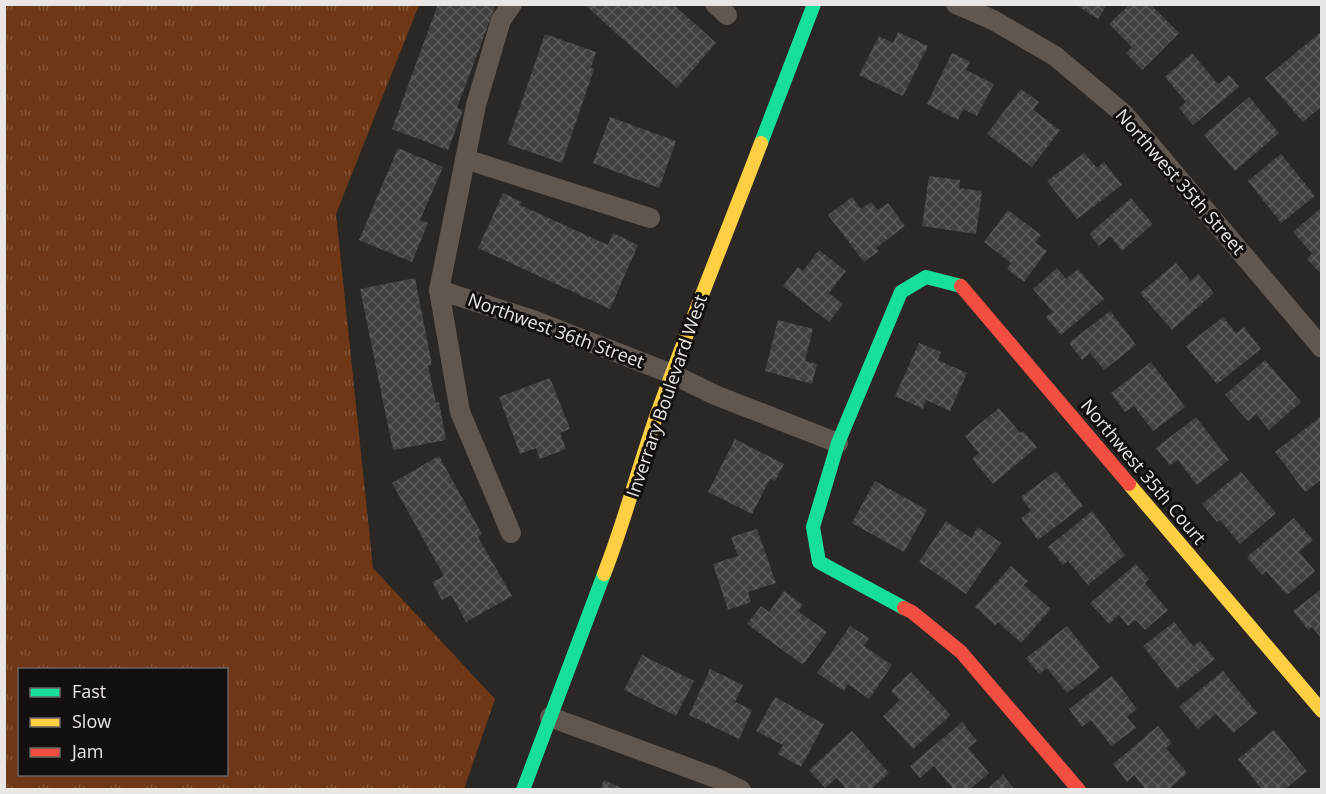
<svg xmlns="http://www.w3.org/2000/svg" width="1326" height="794" viewBox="0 0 1326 794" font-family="'Open Sans',sans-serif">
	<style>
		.grass { fill: url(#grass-tufts); fill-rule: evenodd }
		.building { fill: url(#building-cross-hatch) }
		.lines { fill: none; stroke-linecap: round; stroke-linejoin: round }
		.street { stroke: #615751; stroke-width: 20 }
		.fast { stroke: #16e098; stroke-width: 14 }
		.slow { stroke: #ffcf43; stroke-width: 14 }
		.jam { stroke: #f24e42; stroke-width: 14 }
		.labels { text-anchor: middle; stroke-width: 6; stroke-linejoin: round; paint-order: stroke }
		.street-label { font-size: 18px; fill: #eae6e3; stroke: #13100f }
	</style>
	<defs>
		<pattern id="grass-tufts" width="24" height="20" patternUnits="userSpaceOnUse" patternTransform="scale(1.5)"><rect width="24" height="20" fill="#6e3715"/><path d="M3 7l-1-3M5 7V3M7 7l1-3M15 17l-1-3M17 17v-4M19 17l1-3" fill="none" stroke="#835437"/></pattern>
		<pattern id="building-cross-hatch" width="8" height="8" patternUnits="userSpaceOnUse" patternTransform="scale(1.5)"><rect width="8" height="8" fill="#43413f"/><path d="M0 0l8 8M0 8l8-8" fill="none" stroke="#5e5c5b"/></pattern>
	</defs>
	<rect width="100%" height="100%" fill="#2b2725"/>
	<!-- grass -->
	<path class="grass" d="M5 4 419 5 336 214 373 568 495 699 464 789H5ZM20 670H226V774H20Z"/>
	<!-- building -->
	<g class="building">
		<path d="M438 4H496L457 108 463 110 448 150 392 129Z"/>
		<path d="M584 4H669L672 7 674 5 716 43 677 88Z"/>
		<path d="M1075 4H1107L1098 19Z"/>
		<path d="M1129 5H1151L1179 33 1142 70 1126 53 1132 47 1109 24Z"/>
		<path d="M1322 31V106L1303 122 1265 78Z"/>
		<path d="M898 32 928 46 903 96 859 75 879 36 893 43Z"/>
		<path d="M545 34 596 52 591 68 594 69 562 163 507 144Z"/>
		<path d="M952 53 970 62 966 70 994 84 977 116 963 109 958 120 927 104Z"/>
		<path d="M1192 53 1218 84 1229 75 1239 87 1193 125 1179 108 1186 102 1165 77Z"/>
		<path d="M1021 89 1039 102 1033 110 1060 130 1032 167 987 134Z"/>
		<path d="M1249 97 1279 133 1235 171 1204 135Z"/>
		<path d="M610 117 676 141 659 188 593 163Z"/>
		<path d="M398 148 443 167 420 220 428 223 412 262 359 240Z"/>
		<path d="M1084 153 1097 168 1104 162 1122 185 1077 219 1047 181Z"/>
		<path d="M1281 154 1315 196 1281 223 1248 181Z"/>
		<path d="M929 176 960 180 959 188 982 191 976 234 922 226Z"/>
		<path d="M503 193 522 202 520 205 608 245 613 233 638 245 610 309 478 248Z"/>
		<path d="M852 197 861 209 871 202 878 210 888 203 905 226 876 248 879 251 864 262 828 215Z"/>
		<path d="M1131 198 1153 224 1122 251 1110 236 1099 246 1089 234Z"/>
		<path d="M1322 207V275L1307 259 1312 254 1293 232Z"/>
		<path d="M1008 210 1041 235 1035 242 1047 251 1024 282 1007 269 1011 263 984 242Z"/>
		<path d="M819 250 846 271 829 293 843 304 829 322 783 286 798 267 803 271Z"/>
		<path d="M1176 263 1191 281 1198 274 1214 293 1172 330 1140 293Z"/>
		<path d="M1057 268 1066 279 1078 269 1104 299 1061 335 1046 317 1053 312 1033 289Z"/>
		<path d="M415 278 432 365 428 366 436 403 439 402 446 440 393 450 360 289Z"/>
		<path d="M1110 311 1136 345 1104 370 1090 353 1082 360 1069 343Z"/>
		<path d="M1223 317 1236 333 1244 327 1261 349 1217 384 1186 346Z"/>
		<path d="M778 320 813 329 805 361 817 364 812 384 765 371Z"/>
		<path d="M919 343 941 352 938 360 967 373 950 411 926 400 923 409 895 396Z"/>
		<path d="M1265 360 1301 402 1269 430 1256 414 1248 421 1225 395Z"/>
		<path d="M1151 362 1185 407 1153 431 1134 406 1125 412 1111 393Z"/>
		<path d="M550 378 570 429 560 433 566 449 540 459 536 448 520 454 499 397Z"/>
		<path d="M999 408 1020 433 1023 431 1037 447 993 484 972 459 979 453 965 436Z"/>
		<path d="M1196 417 1229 460 1197 485 1178 460 1170 465 1156 448Z"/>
		<path d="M1320 417 1322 419V479L1305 492 1275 452Z"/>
		<path d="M735 439 784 464 775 481 770 479 752 514 708 492Z"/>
		<path d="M439 456 482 534 478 537 512 596 466 622 451 595 442 600 432 582 444 576 392 483Z"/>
		<path d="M1056 471 1083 506 1038 540 1021 518 1031 511 1021 497Z"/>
		<path d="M1241 472 1276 513 1240 544 1220 520 1217 522 1202 504Z"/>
		<path d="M875 481 927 510 904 552 852 523Z"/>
		<path d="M1092 511 1125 555 1088 585 1068 561 1063 565 1048 547Z"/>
		<path d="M1294 518 1313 540 1299 552 1315 571 1287 595 1266 571 1262 575 1247 557Z"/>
		<path d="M946 521 971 538 978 527 1001 543 966 594 919 562Z"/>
		<path d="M757 529 776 583 748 592 751 602 728 610 713 564 738 556 731 537Z"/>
		<path d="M1136 564 1149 579 1145 583 1168 610 1145 630 1136 620 1128 626 1119 615 1109 624 1090 603Z"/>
		<path d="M1011 566 1028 581 1024 585 1051 609 1021 643 998 622 995 625 975 607Z"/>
		<path d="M1322 589V639L1312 627 1308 630 1293 611Z"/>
		<path d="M784 591 803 605 798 611 827 632 803 665 747 624 761 606 769 612Z"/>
		<path d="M1174 622 1193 646 1200 641 1215 659 1177 689 1143 646Z"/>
		<path d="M850 626 869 638 864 646 892 665 869 699 848 684 844 691 817 673Z"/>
		<path d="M1067 626 1100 668 1067 693 1047 668 1039 674 1026 658Z"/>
		<path d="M642 655 694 681 676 716 624 690Z"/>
		<path d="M710 669 743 685 735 702 752 710 739 739 689 715Z"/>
		<path d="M1223 671 1257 713 1233 733 1216 714 1198 729 1179 707Z"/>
		<path d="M911 672 951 715 913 749 883 716 900 700 891 691Z"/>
		<path d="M1112 676 1137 709 1127 717 1136 728 1111 746 1091 720 1082 727 1069 709Z"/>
		<path d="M775 697 824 724 801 767 778 754 783 745 756 731Z"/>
		<path d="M962 722 977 741 968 748 989 773 969 790H954L934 766 920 778 910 766Z"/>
		<path d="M1158 726 1172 743 1166 748 1187 773 1168 790H1146L1134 775 1127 782 1113 764Z"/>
		<path d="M1274 730 1307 771 1284 790H1262L1238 759Z"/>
		<path d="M852 731 889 773 870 790H847L837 778 825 788 809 770Z"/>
		<path d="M1003 775 1015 790H986Z"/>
		<path d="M604 780 626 790H600Z"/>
	</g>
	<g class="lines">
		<!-- street -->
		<g class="street">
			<path d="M715 4 727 15"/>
			<path d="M956 4 993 20 1055 56 1124 114 1322 348"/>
			<path d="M465 159 650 218"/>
			<path d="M439 290 533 320 672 374 715 395 838 443"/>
			<path d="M511 533 460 412 439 290 476 105 501 20 512 4"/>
			<path d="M550 717 716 778 741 790"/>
		</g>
		<!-- fast -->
		<g class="fast">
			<path d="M761 143 814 4"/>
			<path d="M904 608 819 562 813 527 838 443 901 292 926 277 961 286"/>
			<path d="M523 790 604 574"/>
		</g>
		<!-- slow -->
		<g class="slow">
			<path d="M1129 484 1322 711"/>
			<path d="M604 574C624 523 638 469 656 417 689 325 726 235 761 143"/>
		</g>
		<!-- jam -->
		<g class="jam">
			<path d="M961 286 1129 484"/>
			<path d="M904 608 912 612 961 652 1079 790"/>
		</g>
	</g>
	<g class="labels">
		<!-- street labels -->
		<g class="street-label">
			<text transform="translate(1180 182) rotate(49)" y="6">Northwest 35th Street</text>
			<text transform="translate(556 331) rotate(20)" y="6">Northwest 36th Street</text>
			<text transform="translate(667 396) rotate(-71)" y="6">Inverrary Boulevard West</text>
			<text transform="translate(1143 472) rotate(50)" y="6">Northwest 35th Court</text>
		</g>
	</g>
	<!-- border -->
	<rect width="1326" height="794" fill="none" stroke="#eae6e3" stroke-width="12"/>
	<!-- legend -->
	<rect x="18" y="668" width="210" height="108" fill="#13100f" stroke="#696664" stroke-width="1.5"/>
	<rect x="30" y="688" width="30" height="9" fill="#16e098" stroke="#696664" stroke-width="1.5"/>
	<text x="72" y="698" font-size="18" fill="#eae6e3">Fast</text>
	<rect x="30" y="718" width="30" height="9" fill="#ffcf43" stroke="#696664" stroke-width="1.5"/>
	<text x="72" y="728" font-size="18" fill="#eae6e3">Slow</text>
	<rect x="30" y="748" width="30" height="9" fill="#f24e42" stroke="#696664" stroke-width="1.5"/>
	<text x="72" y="758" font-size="18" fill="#eae6e3">Jam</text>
</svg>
